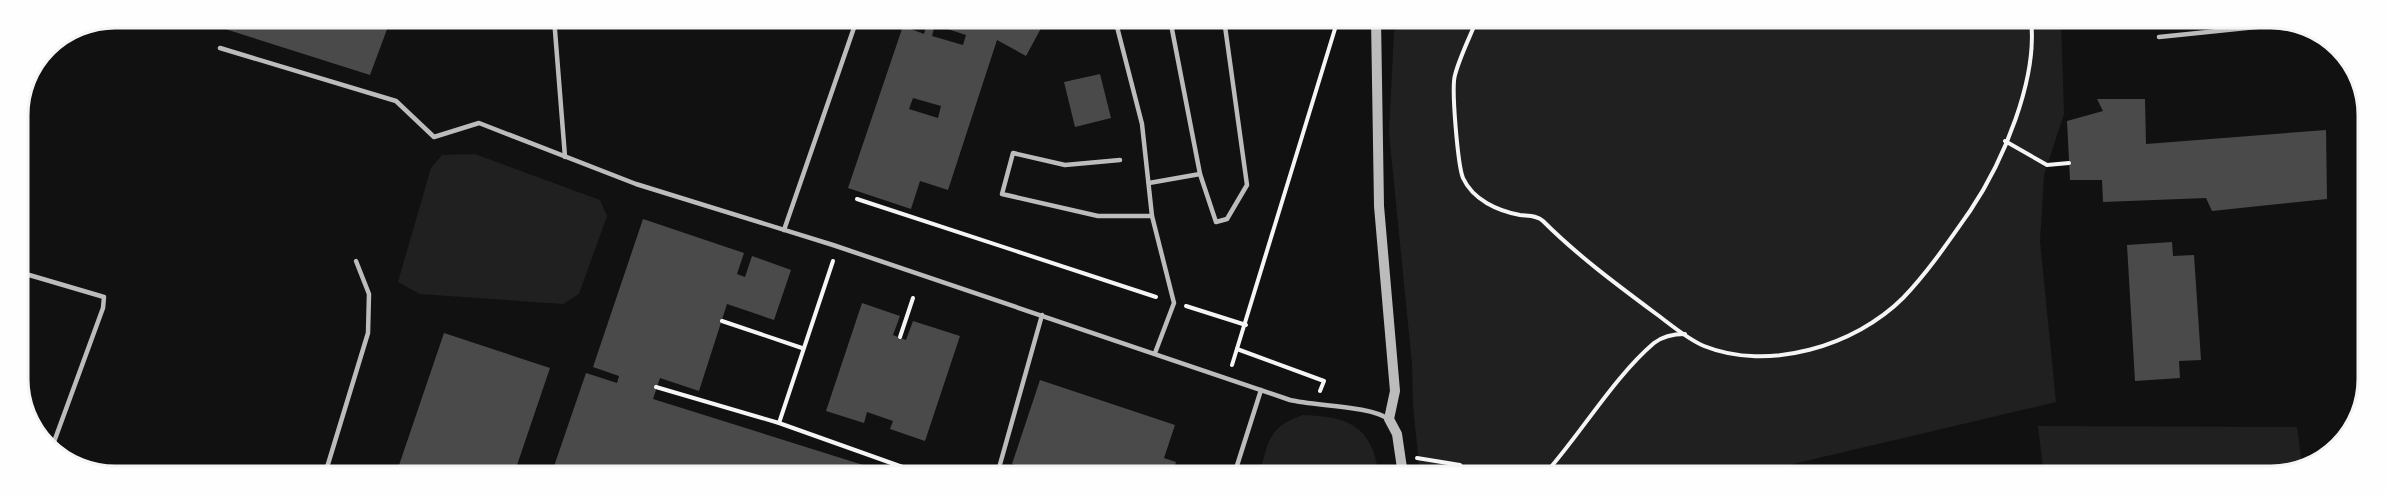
<svg xmlns="http://www.w3.org/2000/svg" width="2387" height="494" viewBox="0 0 2387 494" font-family="'PT Serif',serif">
	<style>
		.green { fill: #202020 }
		.building { fill: #4a4a4a; fill-rule: evenodd }
		.lines { fill: none; stroke-linecap: round; stroke-linejoin: round }
		.path { stroke: #f5f5f5; stroke-width: 4 }
		.service { stroke: #bcbcbc; stroke-width: 4.5 }
		.tertiary { stroke: #bcbcbc; stroke-width: 10 }
		.rim { fill: none; stroke: #f5f5f5; stroke-width: 3 }
	</style>
	<rect width="100%" height="100%" fill="#111"/>
	<!-- green -->
	<g class="green">
		<path d="M1403 19 2061 20 2064 114 2044 175 2040 241 2056 402 1746 475H1420L1413 405 1412 364 1389 133 1394 32Z"/>
		<path d="M475 154 600 200 607 216 579 294 563 304 420 294 398 282 431 168 442 155Z"/>
		<path d="M1303 415C1350 417 1372 426 1379 475H1259C1269 442 1267 427 1303 415Z"/>
		<path d="M2038 426 2297 427 2302 466 2277 476H2044Z"/>
	</g>
	<!-- building -->
	<g class="building">
		<path d="M226 18H373L389 24 370 75 222 28Z"/>
		<path d="M928 19H1046L1026 56 997 40 948 190 920 181 911 209 848 188 903 26 924 34ZM935 25 966 35 963 45 932 36ZM913 98 941 106 938 118 909 109Z"/>
		<path d="M1100 74 1111 118 1075 127 1064 82Z"/>
		<path d="M2097 99H2145L2146 144 2326 130 2327 199 2212 211 2206 198 2103 202 2102 180H2070L2067 121 2103 111Z"/>
		<path d="M643 219 744 253 737 274 745 277 752 256 791 270 774 320 727 304 699 391 660 378 653 399 895 475H551L586 373 617 383 619 376 593 367Z"/>
		<path d="M2172 242 2173 256 2194 255 2201 360 2179 361 2180 378 2135 381 2127 245Z"/>
		<path d="M862 303 900 316 893 335 906 340 913 321 960 336 925 441 890 429 893 421 867 412 864 423 826 411Z"/>
		<path d="M444 333 550 368 514 474H396Z"/>
		<path d="M1040 380 1175 425 1164 458 1176 462 1172 475H1045L1012 464Z"/>
	</g>
	<g class="lines">
		<!-- path -->
		<g class="path">
			<path d="M1477 19C1470 37 1460 56 1455 75 1451 88 1458 166 1463 178 1473 200 1498 211 1520 215 1528 216 1537 215 1543 221 1577 255 1616 284 1655 313 1670 324 1687 339 1704 346 1768 372 1855 346 1903 298 1928 272 1949 241 1970 211 2003 162 2038 79 2031 20"/>
			<path d="M2005 141 2047 165 2069 163"/>
			<path d="M857 199 1156 297"/>
			<path d="M1186 306 1246 325"/>
			<path d="M722 321 802 348"/>
			<path d="M900 337 913 298"/>
			<path d="M1237 349 1324 381 1320 391"/>
			<path d="M1232 365 1338 19"/>
			<path d="M656 387 779 423 925 475"/>
			<path d="M779 423 833 261"/>
			<path d="M1417 458 1460 465 1467 475"/>
			<path d="M967 475 979 471"/>
			<path d="M1544 475C1580 435 1614 377 1654 343 1663 336 1674 334 1685 334"/>
		</g>
		<!-- service -->
		<g class="service">
			<path d="M554 18 565 157"/>
			<path d="M1115 19 1142 124 1152 216 1174 303 1155 353"/>
			<path d="M2159 37 2296 23"/>
			<path d="M220 48 396 101 434 137 479 123 636 184 833 245 1290 400C1315 406 1371 406 1388 419"/>
			<path d="M1120 160 1065 165 1013 153 1002 194 1098 216H1152"/>
			<path d="M1200 174 1216 222 1227 219 1247 185 1224 19"/>
			<path d="M1149 183 1200 174 1170 19"/>
			<path d="M784 230 857 19"/>
			<path d="M19 272 104 297 103 308 51 450"/>
			<path d="M325 474 368 333 369 294 356 261"/>
			<path d="M997 475 1042 315"/>
			<path d="M1234 475 1261 390"/>
		</g>
		<!-- tertiary -->
		<path class="tertiary" d="M1376 19 1379 206 1395 391 1389 419 1397 434 1403 475"/>
	</g>
	<!-- crop -->
	<path d="M0 0H2387V494H0ZM115 28H2271A87 87 0 0 1 2358 115V379A87 87 0 0 1 2271 466H115A87 87 0 0 1 28 379V115A87 87 0 0 1 115 28Z" fill="#fefefe" fill-rule="evenodd"/>
	<path class="rim" d="M115 28H2271A87 87 0 0 1 2358 115V379A87 87 0 0 1 2271 466H115A87 87 0 0 1 28 379V115A87 87 0 0 1 115 28Z"/>
</svg>
